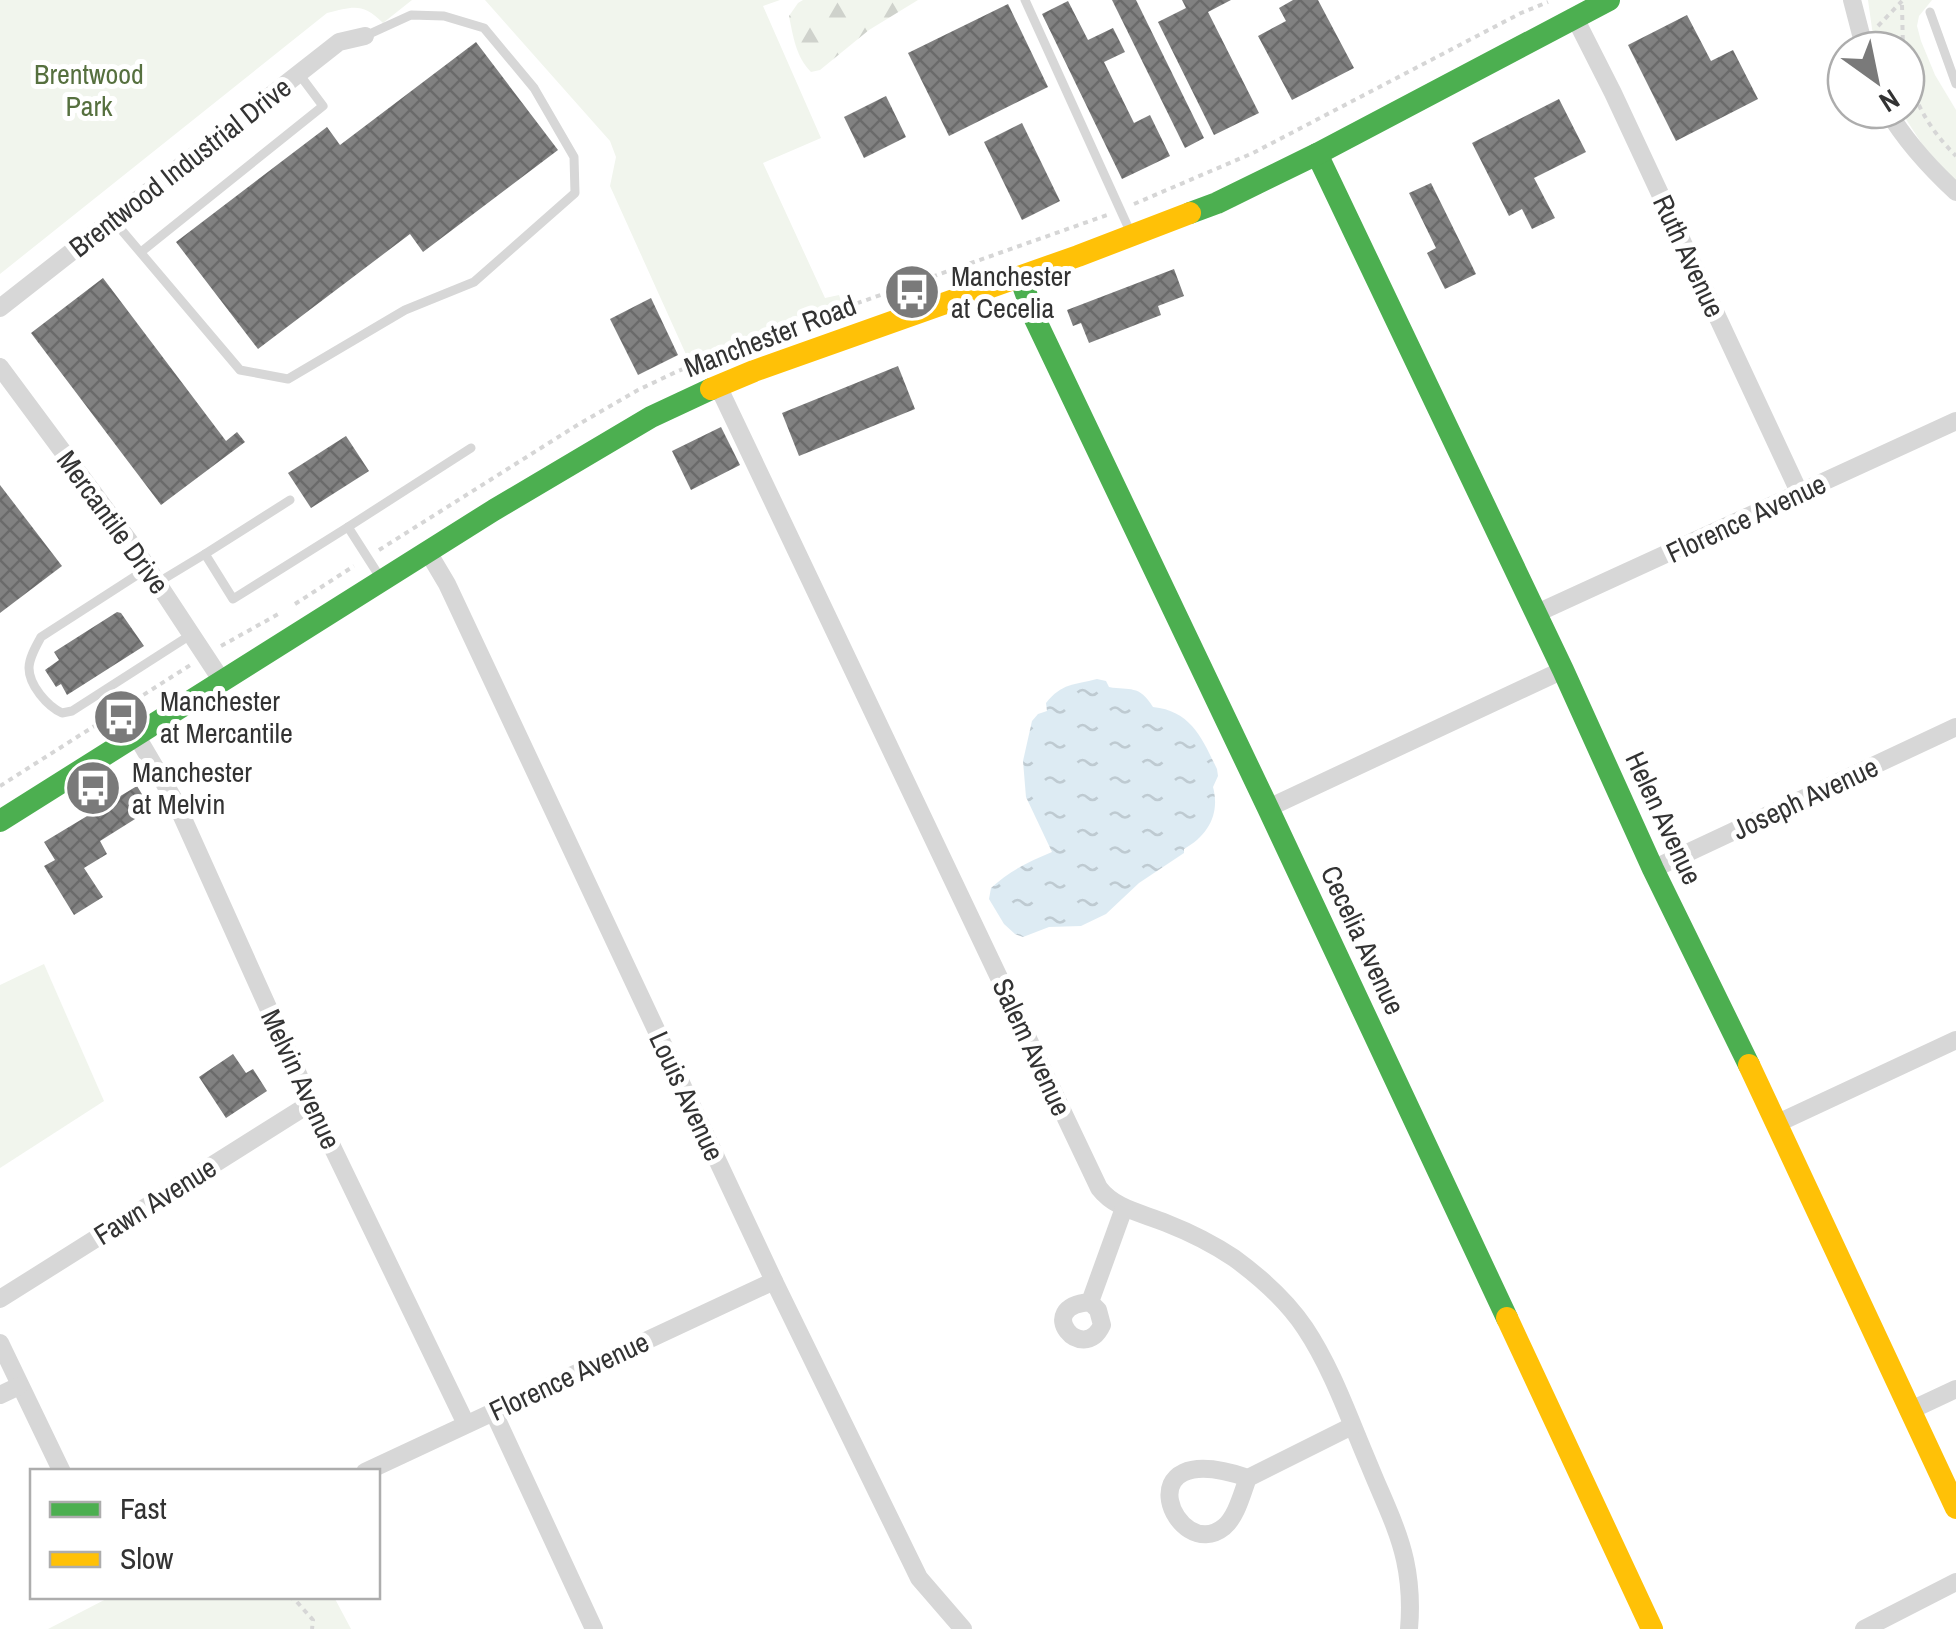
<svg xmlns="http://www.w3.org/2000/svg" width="1956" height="1629" viewBox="0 0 1956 1629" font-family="'Archivo Narrow',sans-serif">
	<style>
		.green { fill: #f1f5ed }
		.forest { fill: url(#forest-firs) }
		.water { fill: url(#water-ripples) }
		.building { fill: url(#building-cross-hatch) }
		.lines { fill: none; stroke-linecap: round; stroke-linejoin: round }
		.path { stroke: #d6d6d6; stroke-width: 4; stroke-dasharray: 5 5; stroke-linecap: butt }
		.lane { stroke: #d7d7d7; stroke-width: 9 }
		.street { stroke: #d7d7d7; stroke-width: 18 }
		.fast { stroke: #4caf50; stroke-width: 22 }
		.slow { stroke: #ffc107; stroke-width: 22 }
		.labels { text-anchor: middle; stroke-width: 10; stroke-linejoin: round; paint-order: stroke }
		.park-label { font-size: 28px; fill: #56703f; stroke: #fff }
		.street-label { font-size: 28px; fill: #333; stroke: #fff }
		.poi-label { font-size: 28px; fill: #333; stroke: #fff; text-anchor: start }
	</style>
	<defs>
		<pattern id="forest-firs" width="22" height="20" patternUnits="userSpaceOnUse" patternTransform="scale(2.5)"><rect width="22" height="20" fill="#f1f5ed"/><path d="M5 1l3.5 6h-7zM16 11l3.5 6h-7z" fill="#cfd2cc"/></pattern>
		<pattern id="water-ripples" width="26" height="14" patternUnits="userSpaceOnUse" patternTransform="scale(2.5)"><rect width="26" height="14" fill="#ddebf3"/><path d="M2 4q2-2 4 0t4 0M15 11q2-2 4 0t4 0" fill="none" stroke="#becad1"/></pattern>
		<pattern id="building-cross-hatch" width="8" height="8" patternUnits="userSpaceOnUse" patternTransform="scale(2.5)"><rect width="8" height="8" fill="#818181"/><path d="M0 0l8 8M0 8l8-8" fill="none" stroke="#6a6a6a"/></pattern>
	</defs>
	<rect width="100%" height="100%" fill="#fff"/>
	<!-- green -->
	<g class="green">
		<path d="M0 0H412L383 23C362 2 353 7 327 13L0 274Z"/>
		<path d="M485 0H780L763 6 821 138 763 163 825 298 839 295 842 304 689 361 610 186 616 157 610 141Z"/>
		<path d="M1868 0H1932L1919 16 1917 26 1921 41 1935 75 1956 110V181L1924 147 1900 110H1906V50H1875Z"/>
		<path d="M44 964 104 1101 0 1168V985Z"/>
		<path d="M112 1596 334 1597 351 1629H48Z"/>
	</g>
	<!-- forest -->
	<path class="forest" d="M803 0H918L869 30 820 70 811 72C796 57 793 36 789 16L798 3Z"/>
	<!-- water -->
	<path class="water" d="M1097 679 1106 681 1109 687C1130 691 1139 684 1153 707 1191 711 1202 738 1217 769L1218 776 1213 787C1220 813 1209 835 1184 849V853L1139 883 1106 914 1081 926 1049 927 1023 937 1015 934 1004 924 989 899 991 888C1009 871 1030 861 1052 852L1026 797 1023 761 1032 721 1038 714 1047 711 1046 703C1062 683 1074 685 1097 679Z"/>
	<!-- building -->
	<g class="building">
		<path d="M1112 0H1136L1204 138 1185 148Z"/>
		<path d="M1182 0H1231L1208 12 1259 113 1214 135 1158 22 1186 8Z"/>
		<path d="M1293 0H1318L1354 68 1292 100 1258 36 1286 21 1279 8Z"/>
		<path d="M1068 1 1088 40 1113 28 1125 52 1104 62 1134 123 1150 115 1170 156 1122 179 1042 14Z"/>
		<path d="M1008 4 1048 87 949 136 908 53Z"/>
		<path d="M1687 15 1711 61 1733 50 1758 99 1676 141 1628 45Z"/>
		<path d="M476 42 558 150 423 252 410 234 258 349 176 242 327 127 340 145Z"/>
		<path d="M886 96 906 137 864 158 844 117Z"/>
		<path d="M1559 99 1586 152 1534 178 1555 218 1532 229 1522 209 1509 216 1472 143Z"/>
		<path d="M1022 123 1060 201 1022 220 984 142Z"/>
		<path d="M1431 183 1476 274 1445 289 1427 253 1436 248 1409 193Z"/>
		<path d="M1174 269 1184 296 1158 306 1161 315 1089 343 1081 323 1073 326 1067 310Z"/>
		<path d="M103 278 226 441 237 432 245 442 161 505 31 333Z"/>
		<path d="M651 298 678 355 638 375 610 319Z"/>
		<path d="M898 366 915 409 799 456 782 413Z"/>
		<path d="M721 427 740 465 691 490 672 451Z"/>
		<path d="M346 436 369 471 311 508 288 473Z"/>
		<path d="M0 485 62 566 0 613Z"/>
		<path d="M117 612 121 613 144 646 67 695 61 684 56 687 45 670 59 660 54 652Z"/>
		<path d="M137 786 151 809 100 841 107 854 84 868 103 897 74 915 44 866 55 860 44 842Z"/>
		<path d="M233 1054 246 1073 253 1069 267 1091 226 1118 199 1077Z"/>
	</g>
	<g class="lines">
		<!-- path -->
		<g class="path">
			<path d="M1902 5 1903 50"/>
			<path d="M1878 26 1902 1"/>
			<path d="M1906 67C1914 103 1930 130 1956 156"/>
			<path d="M1134 204 1253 153 1521 13 1548 2"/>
			<path d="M379 550 579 424 638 390 678 371 756 339 1107 215"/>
			<path d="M295 604 354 566"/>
			<path d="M221 646 282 612"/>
			<path d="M0 786 192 664"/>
			<path d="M289 1596 297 1602 313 1620 312 1629"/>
		</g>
		<!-- lane -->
		<g class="lane">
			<path d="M1025 0 1129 229"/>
			<path d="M1930 12 1956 84"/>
			<path d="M113 220 240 370 288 379 405 310 474 282 575 193 574 157 534 88 484 28 444 16 411 15 365 36"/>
			<path d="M141 252 323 106 299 74"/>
			<path d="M348 527 471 448"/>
			<path d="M205 554 290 500"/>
			<path d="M148 568 41 637C36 646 29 658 29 668 29 685 47 706 62 713L72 711 192 634"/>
			<path d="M157 583 205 554 233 599 348 527 378 574"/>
		</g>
		<!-- street -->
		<g class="street">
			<path d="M1852 0 1865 50"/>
			<path d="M1575 18 1613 93 1800 494"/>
			<path d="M1887 110C1906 142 1929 167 1956 192"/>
			<path d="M0 308 339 42 365 36"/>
			<path d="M0 367 135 549 222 681"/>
			<path d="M718 386 1099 1188C1115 1209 1142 1213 1166 1223 1189 1232 1213 1244 1234 1258 1260 1277 1287 1301 1305 1328 1333 1370 1350 1421 1370 1467 1382 1497 1398 1528 1405 1560 1410 1583 1411 1606 1409 1629"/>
			<path d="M428 552 447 584 774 1281 919 1578 963 1629"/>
			<path d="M1535 614 1956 421"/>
			<path d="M136 735 176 803 311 1103 466 1424"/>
			<path d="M1268 808 1563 670"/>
			<path d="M1653 869 1956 727"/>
			<path d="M1778 1123 1956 1040"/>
			<path d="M0 1299 311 1103"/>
			<path d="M1090 1302 1098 1310 1102 1325C1083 1366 1032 1307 1090 1302L1124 1208"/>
			<path d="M0 1343 62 1472"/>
			<path d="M0 1395 19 1386"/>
			<path d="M493 1411 594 1629"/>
			<path d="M1909 1411 1956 1389"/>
			<path d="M365 1472 774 1281"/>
			<path d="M1248 1478C1120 1434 1176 1566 1224 1527 1237 1516 1242 1493 1248 1478L1352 1426"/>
			<path d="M1864 1629 1956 1582"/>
		</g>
		<!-- fast -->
		<g class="fast">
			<path d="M1317 154 1563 670 1653 869 1749 1065"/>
			<path d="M1190 213 1217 203 1317 154 1609 0"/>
			<path d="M1020 277 1035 319 1268 808 1507 1318"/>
			<path d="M0 821 494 510 651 417 711 389"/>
		</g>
		<!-- slow -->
		<g class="slow">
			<path d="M711 389 754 371 1078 256 1190 213"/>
			<path d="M1749 1065 1956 1508"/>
			<path d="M1507 1318 1652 1629"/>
		</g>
	</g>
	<!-- icons -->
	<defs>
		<g id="bus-disc" transform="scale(2.875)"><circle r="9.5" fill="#7a7a7a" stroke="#fff"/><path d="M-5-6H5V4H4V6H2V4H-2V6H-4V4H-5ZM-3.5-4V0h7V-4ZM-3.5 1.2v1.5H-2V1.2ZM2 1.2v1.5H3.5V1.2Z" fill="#fff"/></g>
	</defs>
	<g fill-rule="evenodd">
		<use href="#bus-disc" x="912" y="292"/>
		<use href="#bus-disc" x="121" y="717"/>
		<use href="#bus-disc" x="93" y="788"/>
	</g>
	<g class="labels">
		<!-- park labels -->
		<g class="park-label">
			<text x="89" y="84">Brentwood<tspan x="89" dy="32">Park</tspan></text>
		</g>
		<!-- street labels -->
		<g class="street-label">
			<text transform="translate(180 167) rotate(-38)" y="10">Brentwood Industrial Drive</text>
			<text transform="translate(1689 256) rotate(65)" y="10">Ruth Avenue</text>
			<text transform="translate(770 336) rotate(-21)" y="10">Manchester Road</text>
			<text transform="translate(1746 518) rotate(-25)" y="10">Florence Avenue</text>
			<text transform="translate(113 522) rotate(54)" y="10">Mercantile Drive</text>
			<text transform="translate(1805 798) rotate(-25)" y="10">Joseph Avenue</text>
			<text transform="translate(1664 818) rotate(65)" y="10">Helen Avenue</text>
			<text transform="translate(1363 940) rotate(65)" y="10">Cecelia Avenue</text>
			<text transform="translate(1032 1047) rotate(65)" y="10">Salem Avenue</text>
			<text transform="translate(301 1079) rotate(65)" y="10">Melvin Avenue</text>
			<text transform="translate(687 1096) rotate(65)" y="10">Louis Avenue</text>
			<text transform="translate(155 1201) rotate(-32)" y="10">Fawn Avenue</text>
			<text transform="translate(569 1376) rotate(-25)" y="10">Florence Avenue</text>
		</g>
		<!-- poi labels -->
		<g class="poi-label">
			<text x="951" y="286">Manchester<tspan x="951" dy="32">at Cecelia</tspan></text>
			<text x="160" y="711">Manchester<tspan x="160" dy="32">at Mercantile</tspan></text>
			<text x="132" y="782">Manchester<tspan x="132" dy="32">at Melvin</tspan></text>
		</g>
	</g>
	<!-- legend -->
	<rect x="30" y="1469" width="350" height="130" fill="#ffffff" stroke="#adadad" stroke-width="2.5"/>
	<rect x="50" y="1502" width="50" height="15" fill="#4caf50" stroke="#adadad" stroke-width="2.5"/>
	<text x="120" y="1519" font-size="30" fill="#333333">Fast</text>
	<rect x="50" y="1552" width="50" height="15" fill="#ffc107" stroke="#adadad" stroke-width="2.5"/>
	<text x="120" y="1569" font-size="30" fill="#333333">Slow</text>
	<!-- north arrow -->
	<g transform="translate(1876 80) rotate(147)"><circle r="48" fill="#ffffff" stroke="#adadad" stroke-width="2.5"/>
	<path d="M0-8L18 38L0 25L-18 38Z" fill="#7a7a7a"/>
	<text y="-15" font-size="28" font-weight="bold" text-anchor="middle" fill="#333333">N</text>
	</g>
</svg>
